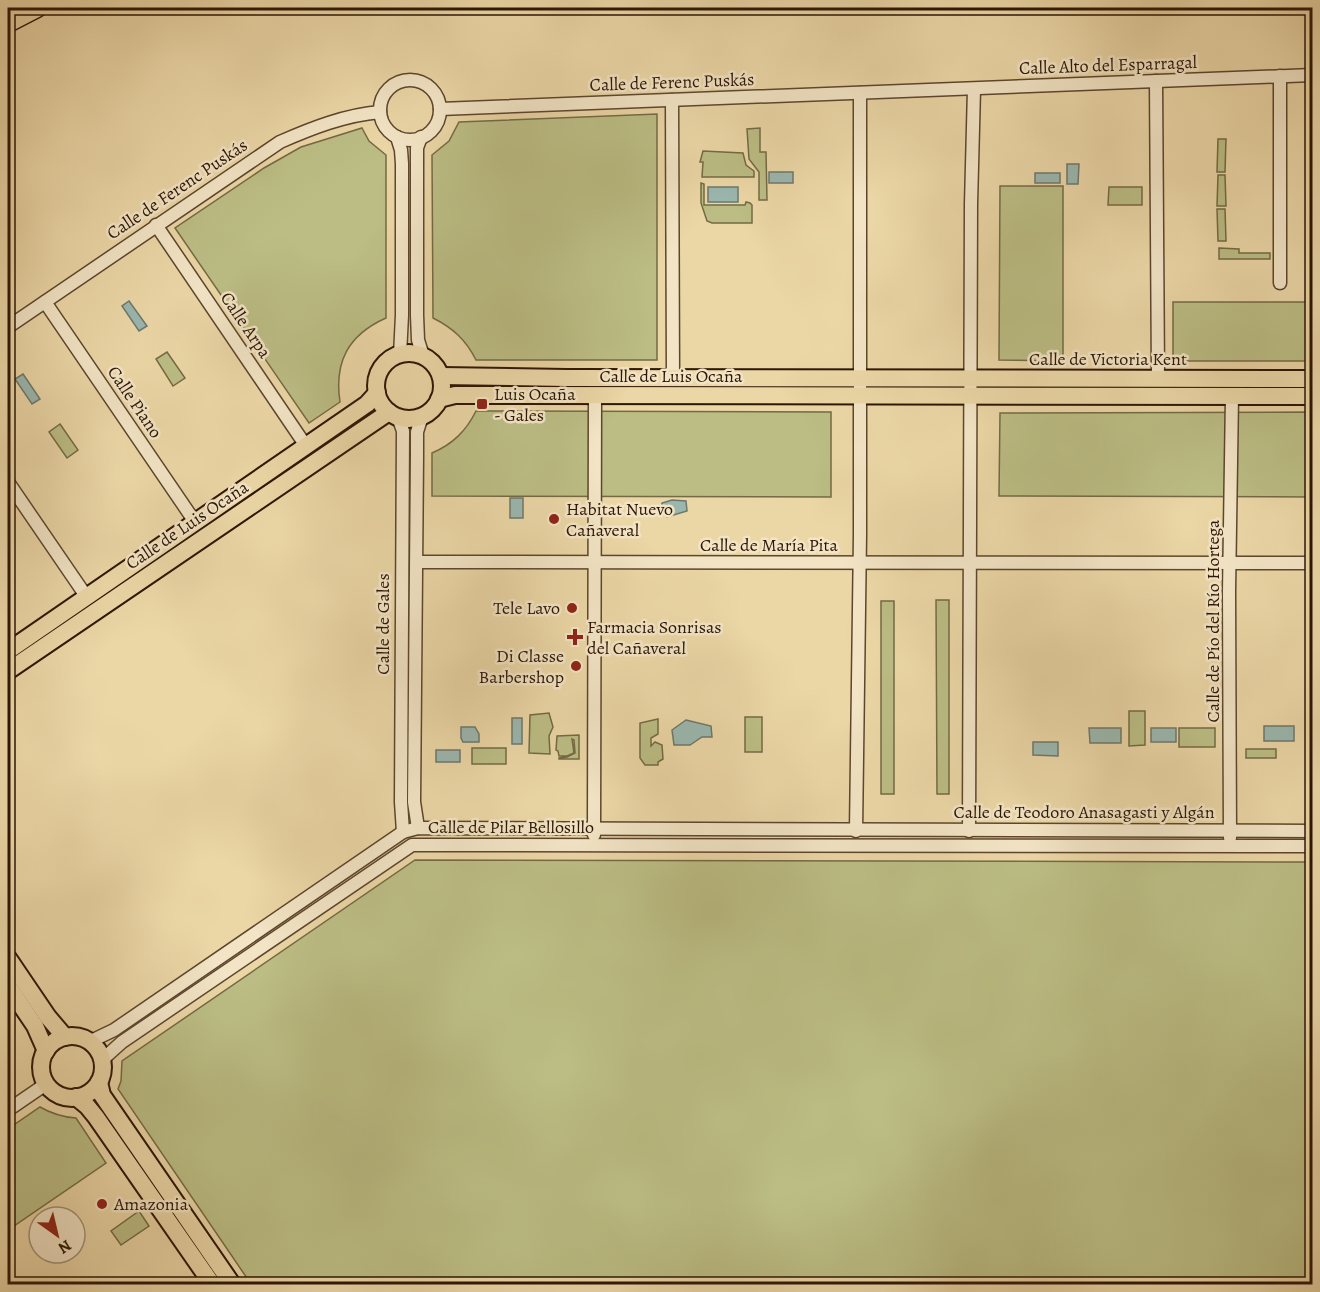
<svg xmlns="http://www.w3.org/2000/svg" width="1320" height="1292" viewBox="0 0 1320 1292" font-family="Alegreya,serif">
	<style>
		.green { fill: #bbbd84; stroke: #746a44; stroke-width: 1.5 }
		.water { fill: #9ab7af; stroke: #6e776b; stroke-width: 1.5 }
		.lines { fill: none; stroke-linecap: round; stroke-linejoin: round }
		.minor-casing { stroke: #5c462d; stroke-width: 15 }
		.major-casing { stroke: #2d1605; stroke-width: 20 }
		.highway-casing { stroke: #2d1605; stroke-width: 21 }
		.minor { stroke: #f2e4c5; stroke-width: 12 }
		.major { stroke: #ebd6a6; stroke-width: 16 }
		.highway { stroke: #ebd6a6; stroke-width: 18 }
		.poi-dot { fill: #8f2418; stroke: #f2e4c5; stroke-width: 2 }
		.labels { text-anchor: middle; stroke-width: 5; stroke-linejoin: round; paint-order: stroke }
		.street-label { font-size: 18px; fill: #2d1605; stroke: #f2e4c5 }
		.poi-label { font-size: 18px; fill: #2d1605; stroke: #f2e4c5; text-anchor: start }
	</style>
	<rect width="100%" height="100%" fill="#ebd6a6"/>
	<filter id="stains"><feTurbulence type="fractalNoise" baseFrequency=".00333" numOctaves="4"/><feColorMatrix values="0 0 0 0 .2 0 0 0 0 .09 0 0 0 0 .02 0 0 0 .5 -.17"/></filter>
	<radialGradient id="worn" r=".72"><stop offset=".6" stop-color="#630" stop-opacity="0"/><stop offset="1" stop-color="#630" stop-opacity=".3"/></radialGradient>
	<!-- green -->
	<g class="green">
		<path d="M657 114V360H476C466 340 453 328 433 318L432 155 449 141 459 122Z"/>
		<path d="M362 128 369 141 386 155V318C348 335 334 362 340 402L309 423 175 228 264 168 301 147Z"/>
		<path d="M760 128V152H766L767 200H759V172L749 159 747 129Z"/>
		<path d="M1218 139H1226L1225 172H1217Z"/>
		<path d="M703 151 743 153 746 165 754 171V177H702L703 162H700Z"/>
		<path d="M1218 175H1225L1226 206H1217Z"/>
		<path d="M701 183 704 184V205H745L746 202 750 203 752 205V223H712L707 221 701 203Z"/>
		<path d="M1000 186H1063V361L999 360Z"/>
		<path d="M1109 187H1142V205H1108Z"/>
		<path d="M1217 209H1225L1226 241H1218Z"/>
		<path d="M1219 248 1239 249V253H1270V259H1219Z"/>
		<rect x="1173" y="302" width="139" height="59"/>
		<path d="M167 352 185 378 173 386 156 359Z"/>
		<path d="M476 411 831 412V497L432 496V453C453 444 466 431 476 411Z"/>
		<path d="M1312 412V497L999 496 1000 413Z"/>
		<path d="M60 424 78 450 67 458 49 432Z"/>
		<path d="M936 600H949V794H937Z"/>
		<rect x="881" y="601" width="13" height="193"/>
		<path d="M1129 711H1145V745L1129 746Z"/>
		<path d="M549 713 553 727 549 736 550 754 529 753 530 715Z"/>
		<rect x="745" y="717" width="17" height="35"/>
		<path d="M658 719V734L651 738V746L655 742 662 745 663 759 658 762V765H645L640 758V723Z"/>
		<rect x="1179" y="728" width="36" height="19"/>
		<path d="M579 735V759H559V758L567 757 575 753 574 740 572 739 574 753 567 756H559L558 751 556 750 557 736Z"/>
		<rect x="472" y="748" width="34" height="16"/>
		<rect x="1246" y="749" width="30" height="9"/>
		<path d="M415 860 1312 862V1284H251L118 1089 121 1081 122 1061Z"/>
		<path d="M40 1107C52 1114 62 1117 76 1118L106 1163 8 1230V1129Z"/>
		<path d="M139 1211 149 1226 121 1245 111 1231Z"/>
	</g>
	<!-- water -->
	<g class="water">
		<path d="M1067 164H1079L1078 184H1067Z"/>
		<rect x="769" y="172" width="24" height="11"/>
		<rect x="1035" y="173" width="25" height="10"/>
		<rect x="708" y="187" width="30" height="15"/>
		<path d="M129 301 147 326 139 331 122 306Z"/>
		<path d="M23 374 40 399 32 404 15 379Z"/>
		<rect x="510" y="498" width="13" height="20"/>
		<path d="M672 500 686 501 687 511 667 517 661 512 662 503Z"/>
		<rect x="512" y="718" width="10" height="26"/>
		<path d="M686 720 711 726 712 737H702L690 745H674L672 730Z"/>
		<rect x="1264" y="726" width="30" height="15"/>
		<path d="M461 727H475L479 734V742H463L461 738Z"/>
		<path d="M1089 728H1121V743H1090Z"/>
		<rect x="1151" y="728" width="25" height="14"/>
		<path d="M1033 742H1058V756L1033 755Z"/>
		<rect x="436" y="750" width="24" height="12"/>
	</g>
	<g class="lines">
		<!-- minor casing -->
		<g class="minor-casing">
			<g id="minor">
				<path d="M1280 76V283"/>
				<circle cx="410" cy="110" r="30"/>
				<path d="M1156 81 1158 378"/>
				<path d="M672 100 673 378"/>
				<path d="M440 109 1312 75"/>
				<path d="M397 137 401 150 402 164V315L400 355"/>
				<path d="M421 137 417 148V315L418 340 423 356"/>
				<path d="M156 225 306 446"/>
				<path d="M45 302 195 522"/>
				<path d="M8 327 280 142C312 128 345 115 380 112"/>
				<path d="M398 417 403 431 401 802 403 832"/>
				<path d="M8 482 86 596"/>
				<path d="M417 562 1312 563"/>
				<path d="M418 828 414 802 417 456V432L422 416"/>
				<path d="M856 831 860 535V93"/>
				<path d="M969 831 971 204 974 89"/>
				<path d="M594 835 595 395"/>
				<path d="M1230 838 1229 592 1232 396"/>
				<path d="M89 1042 114 1030 403 832 418 828 1312 831"/>
				<path d="M102 1060 122 1042 412 845 1312 846"/>
				<path d="M8 1110 46 1084"/>
			</g>
		</g>
		<!-- major casing -->
		<g class="major-casing">
			<g id="major">
				<circle cx="409" cy="386" r="33"/>
				<path d="M441 376 567 378 1312 379"/>
				<path d="M439 399 455 395H479L1312 396"/>
				<path d="M8 651 367 404 377 393"/>
				<path d="M8 671 389 412"/>
				<path d="M8 958 48 1017 65 1037"/>
				<path d="M8 986 35 1026 46 1051"/>
				<circle cx="72" cy="1067" r="31"/>
				<path d="M99 1082 102 1095 232 1284"/>
				<path d="M76 1097 87 1106 96 1117 212 1284"/>
			</g>
		</g>
		<!-- highway casing -->
		<g class="highway-casing">
			<path id="highway" d="M8 23 37 8"/>
		</g>
		<!-- minor -->
		<use href="#minor" class="minor"/>
		<!-- major -->
		<use href="#major" class="major"/>
		<!-- highway -->
		<use href="#highway" class="highway"/>
	</g>
	<!-- markers -->
	<g class="poi-dot">
		<rect x="476" y="398" width="12" height="12" rx="3"/>
		<circle cx="554" cy="519" r="6"/>
		<circle cx="572" cy="608" r="6"/>
		<path d="M572 628h6v6h6v6h-6v6h-6v-6h-6v-6h6z"/>
		<circle cx="576" cy="666" r="6"/>
		<circle cx="102" cy="1204" r="6"/>
	</g>
	<g class="labels">
		<!-- street labels -->
		<g class="street-label">
			<text transform="translate(1108 65) rotate(-2)" y="6">Calle Alto del Esparragal</text>
			<text transform="translate(672 82) rotate(-2)" y="6">Calle de Ferenc Puskás</text>
			<text transform="translate(177 189) rotate(-34)" y="6">Calle de Ferenc Puskás</text>
			<text transform="translate(246 325) rotate(56)" y="6">Calle Arpa</text>
			<text x="1108" y="365">Calle de Victoria Kent</text>
			<text x="671" y="382">Calle de Luis Ocaña</text>
			<text transform="translate(135 402) rotate(56)" y="6">Calle Piano</text>
			<text transform="translate(187 525) rotate(-34)" y="6">Calle de Luis Ocaña</text>
			<text x="769" y="551">Calle de María Pita</text>
			<text transform="translate(1213 621) rotate(-90)" y="6">Calle de Pío del Río Hortega</text>
			<text transform="translate(383 624) rotate(-90)" y="6">Calle de Gales</text>
			<text x="1084" y="818">Calle de Teodoro Anasagasti y Algán</text>
			<text x="511" y="833">Calle de Pilar Bellosillo</text>
		</g>
		<!-- poi labels -->
		<g class="poi-label">
			<text x="494" y="400">Luis Ocaña<tspan x="494" dy="21">- Gales</tspan></text>
			<text x="566" y="515">Habitat Nuevo<tspan x="566" dy="21">Cañaveral</tspan></text>
			<text x="560" y="614" text-anchor="end">Tele Lavo</text>
			<text x="587" y="633">Farmacia Sonrisas<tspan x="587" dy="21">del Cañaveral</tspan></text>
			<text x="564" y="662" text-anchor="end">Di Classe<tspan x="564" dy="21">Barbershop</tspan></text>
			<text x="114" y="1210">Amazonia</text>
		</g>
	</g>
	<!-- margin -->
	<rect width="1320" height="1292" fill="none" stroke="#ebd6a6" stroke-width="30"/>
	<rect x="9" y="9" width="1302" height="1274" fill="none" stroke="#2d1605" stroke-width="3"/>
	<rect x="15" y="15" width="1290" height="1262" fill="none" stroke="#2d1605" stroke-width="1.5"/>
	<!-- north arrow -->
	<g transform="translate(57 1235) rotate(146)"><circle r="28" fill="#f2e4c5" stroke="#a39278" stroke-width="1.5"/>
	<path d="M0-4.5L10 22L0 15L-10 22Z" fill="#8f2418"/>
	<text y="-9" font-size="16" font-weight="bold" text-anchor="middle" fill="#2d1605">N</text>
	</g>
	<rect width="100%" height="100%" filter="url(#stains)"/>
	<rect width="100%" height="100%" fill="url(#worn)"/>
</svg>
